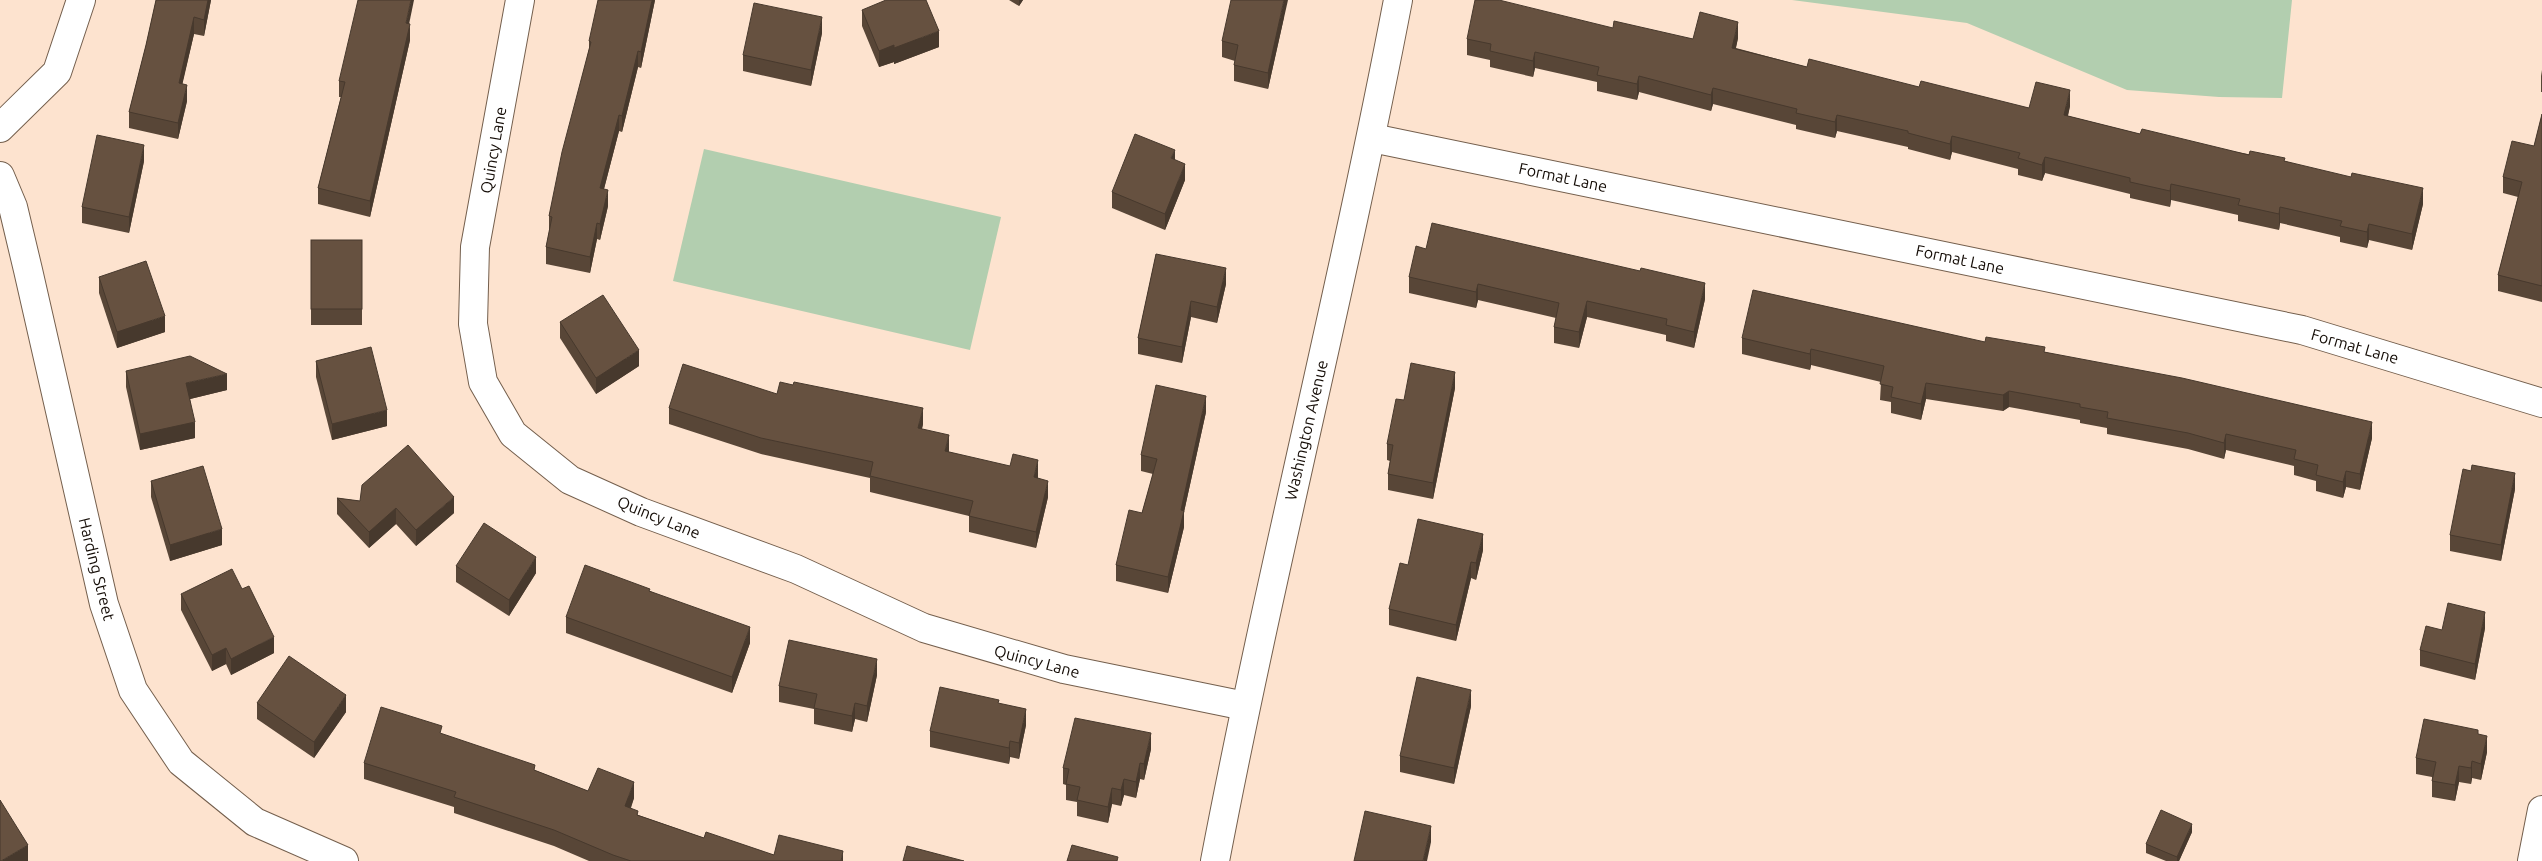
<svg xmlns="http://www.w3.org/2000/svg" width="2542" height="861" viewBox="0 0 2542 861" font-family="Ubuntu,sans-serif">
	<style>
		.green { fill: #b2ceaf }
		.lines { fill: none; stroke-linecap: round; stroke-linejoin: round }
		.minor-casing { stroke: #745f4d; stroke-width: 30 }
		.minor { stroke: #fff; stroke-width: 28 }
		.wall { fill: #584637 }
		.shaded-wall { fill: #47392d }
		.building { fill: #665140; stroke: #47392d }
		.labels { text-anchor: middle; stroke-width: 5; stroke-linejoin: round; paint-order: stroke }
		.street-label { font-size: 16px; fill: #140c06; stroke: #fff }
	</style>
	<rect width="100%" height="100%" fill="#fde3cf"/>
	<!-- green -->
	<g class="green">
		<path d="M1792 0H2292L2282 98 2219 97 2127 90 1967 23Z"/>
		<path d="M704 149 1001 217 970 350 673 281Z"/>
	</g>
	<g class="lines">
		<!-- minor casing -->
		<g class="minor-casing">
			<g id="minor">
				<path d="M520 0 475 247 473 324 483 382 513 434 570 480 641 512 796 569 924 628 1064 669 1245 706"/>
				<path d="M0 128 57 72 81 0"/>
				<path d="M1372 138 2302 330 2542 403"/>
				<path d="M0 176 13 207 28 270 104 604 133 690 181 762 255 822 344 861"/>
				<path d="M1215 861C1270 573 1343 288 1398 0"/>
				<path d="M2532 861 2542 810"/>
			</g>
		</g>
		<!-- minor -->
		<use href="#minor" class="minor"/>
	</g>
	<!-- wall -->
	<g class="wall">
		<path d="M156 0H211L204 36 194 34 182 84 187 101 178 139 129 128V112L146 45Z"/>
		<path d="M655 0 641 68 638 67 622 132 619 131 604 189 608 206 600 240 597 239 590 273 546 264V247L549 232V216L589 49V41Z"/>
		<path d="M1009 0H1023L1019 6Z"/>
		<path d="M862 10 939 47 894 64V62L879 67 862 26Z"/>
		<path d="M1284 17 1268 89 1234 81V65L1235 61 1222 57V41Z"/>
		<path d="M409 24 410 40 370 217 318 204V188L341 97H339V81Z"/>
		<path d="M1613 28 1693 39 1738 38 1736 48 1807 67 1919 87 2029 108 2070 106 2068 116 2140 134 2285 161 2423 204 2412 250 2369 240 2367 248 2340 242V237L2280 223 2279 230 2238 221V215L2171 200 2170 207 2130 198V194L2045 173 2042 181 2018 175V169L1952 152 1950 160 1908 149V147L1837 131 1835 138 1796 129V125L1713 104 1711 111 1639 92 1637 100 1597 91V82L1535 68 1533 77 1490 67V60L1467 55V39Z"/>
		<path d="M822 33 811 86 743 71V55Z"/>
		<path d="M2542 70V92H2541V76Z"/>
		<path d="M2542 114V302L2498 291V275L2518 197 2503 193V177L2534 146Z"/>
		<path d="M144 161 129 233 82 223V207Z"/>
		<path d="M1185 180 1165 230 1112 208V192Z"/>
		<rect x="311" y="240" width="51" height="85"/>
		<path d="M1426 249 1705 299 1694 348 1666 341V335L1587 317 1579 348 1554 343V327L1556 318 1478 300 1476 308 1409 293V277Z"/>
		<path d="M1156 254 1226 284 1217 323 1191 317 1182 363 1138 354V338Z"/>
		<path d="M99 277 165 332 117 348 99 293Z"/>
		<path d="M560 322 639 366 596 394 560 338Z"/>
		<path d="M1742 338 1985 342 2045 352 2372 438 2360 490 2346 487 2343 498 2316 491V481L2294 475V466L2226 450 2224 459 2188 449 2107 434V428L2080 423V420L2009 407 2003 411 1926 399 1921 420 1891 413V402L1880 400 1881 382 1811 365 1810 370 1742 354Z"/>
		<path d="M316 361 387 426 332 440 316 377Z"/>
		<path d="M126 371 227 390 190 399 195 438 140 450 126 387Z"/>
		<path d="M1455 388 1433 499 1388 490V474L1390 461 1387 460V444L1404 400Z"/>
		<path d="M777 394 923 424 922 429 949 452 1038 476V478L1048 497 1036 548 969 532V516L870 492V478L761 454 669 424V408Z"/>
		<path d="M1206 412 1184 512V527L1168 593 1116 581V565L1142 513 1153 474 1141 471V455Z"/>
		<path d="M151 481 222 545 170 561 151 497Z"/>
		<path d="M2515 489 2501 561 2450 551V535Z"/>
		<path d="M337 498 360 501 454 513 416 546 396 524 369 548 337 514Z"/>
		<path d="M1483 550 1476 580 1471 578 1456 641 1389 625V609L1408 565Z"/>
		<path d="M456 566 536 573 509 616 456 582Z"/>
		<path d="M650 591 750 643 732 693 566 633V617Z"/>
		<path d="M181 594 274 653 231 675 226 664 212 671 181 610Z"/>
		<path d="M2485 628 2475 680 2420 666V650L2442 630Z"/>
		<path d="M877 675 867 722 855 719 852 732 814 724V709L779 702V686Z"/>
		<path d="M257 703 346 712 314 758 257 719Z"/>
		<path d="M999 704 1026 725 1019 759 1010 757 1009 764 930 747V731Z"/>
		<path d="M1471 706 1454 784 1400 772V756Z"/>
		<path d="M442 734 588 791 634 798 631 808 638 815 704 838 774 855 843 861H589L554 846 454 813V807L364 779V763Z"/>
		<path d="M2478 734 2487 752 2481 780 2472 778 2471 784 2459 782 2455 801 2432 797V777L2416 774V758Z"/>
		<path d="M1151 749 1144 780 1140 779 1136 798 1124 795 1121 806 1112 804 1108 823 1077 816V802L1066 800V785L1063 784V768Z"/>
		<path d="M2192 832 2179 861H2166L2146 853V844Z"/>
	</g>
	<!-- shaded-wall -->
	<g class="shaded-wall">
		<path d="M208 0H211L204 36V20Z"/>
		<path d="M411 0H414L406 39V23Z"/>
		<path d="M652 0H655L641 68V52Z"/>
		<path d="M1019 0H1023L1019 6Z"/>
		<path d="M1284 0H1288L1268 89V73Z"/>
		<path d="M194 17V34L179 99V83Z"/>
		<path d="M822 17V33L811 86V70Z"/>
		<path d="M1738 22V38L1732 64V48Z"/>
		<path d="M410 24V40L370 217V201Z"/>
		<path d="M939 31V47L894 64V48Z"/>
		<path d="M894 45V62L879 67V51Z"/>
		<path d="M638 51V67L622 132V116Z"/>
		<path d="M1535 52V68L1533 77V61Z"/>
		<path d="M1639 76V92L1637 100V84Z"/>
		<path d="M187 85V101L178 139V123Z"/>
		<path d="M1713 88V104L1711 111V95Z"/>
		<path d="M2070 90V106L2064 131V115Z"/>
		<path d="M619 115V131L600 204V188Z"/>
		<path d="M1837 115V131L1835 138V122Z"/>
		<path d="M1952 136V152L1950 160V144Z"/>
		<path d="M144 145V161L129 233V217Z"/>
		<path d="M1175 150V166L1171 158Z"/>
		<path d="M2045 157V173L2042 181V165Z"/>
		<path d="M1185 164V180L1165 230V214Z"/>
		<path d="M2171 184V200L2170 207V191Z"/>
		<path d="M2423 188V204L2412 250V234Z"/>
		<path d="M608 190V206L600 240V224Z"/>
		<path d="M2280 207V223L2279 230V214Z"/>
		<path d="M597 223V239L590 273V257Z"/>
		<path d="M2369 224V240L2367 248V232Z"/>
		<path d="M1226 268V284L1217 323V307Z"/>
		<path d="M1705 283V299L1694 348V332Z"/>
		<path d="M1478 284V300L1476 308V292Z"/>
		<path d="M1191 301V317L1182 363V347Z"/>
		<path d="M1587 301V317L1579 348V332Z"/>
		<path d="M165 316V332L117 348V332Z"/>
		<path d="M1811 349V365L1810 370V354Z"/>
		<path d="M639 350V366L596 394V378Z"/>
		<path d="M1455 372V388L1433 499V483Z"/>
		<path d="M227 374V390L186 400V383Z"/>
		<path d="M1926 383V399L1921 420V404Z"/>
		<path d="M2009 391V407L2003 411V395Z"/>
		<path d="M1206 396V412L1184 512V527L1168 593V577L1181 510Z"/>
		<path d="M923 408V424L918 444V428Z"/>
		<path d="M387 410V426L332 440V424Z"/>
		<path d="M195 422V438L140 450V434Z"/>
		<path d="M2372 422V438L2360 490V474Z"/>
		<path d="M2226 434V450L2224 459V443Z"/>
		<path d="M949 435V451L945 467V451Z"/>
		<path d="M1038 460V476L1034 493V477Z"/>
		<path d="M2346 471V487L2343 498V482Z"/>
		<path d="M2515 473V489L2501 561V545Z"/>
		<path d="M1048 481V497L1036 548V532Z"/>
		<path d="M454 497V513L416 546V530Z"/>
		<path d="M396 508V524L369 548V532Z"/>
		<path d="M222 529V545L170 561V545Z"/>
		<path d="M1483 534V550L1476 580V563Z"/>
		<path d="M536 557V573L509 616V600Z"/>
		<path d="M1471 562V578L1456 641V625Z"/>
		<path d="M2485 612V628L2475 680V664Z"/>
		<path d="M750 627V643L732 693V677Z"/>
		<path d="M274 637V653L231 675V659Z"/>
		<path d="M226 648V664L212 671V655Z"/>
		<path d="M877 659V675L867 722V706Z"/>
		<path d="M1471 690V706L1454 784V768Z"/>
		<path d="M346 695V712L314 758V742Z"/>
		<path d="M855 703V719L852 732V716Z"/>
		<path d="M1026 709V725L1019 759V743Z"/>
		<path d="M1151 733V749L1144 780V764Z"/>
		<path d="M2487 736V752L2481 780V764Z"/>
		<path d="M1010 741V757L1009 764V748Z"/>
		<path d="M2472 761V778L2471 784V768Z"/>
		<path d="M1140 763V779L1136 798V782Z"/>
		<path d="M2459 766V782L2455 801V785Z"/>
		<path d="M1124 779V795L1121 806V790Z"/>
		<path d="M634 782V798L625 822V806Z"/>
		<path d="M1112 788V804L1108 823V807Z"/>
		<path d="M2192 824V832L2179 861H2177V857Z"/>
		<path d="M1431 826V842L1427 861H1423Z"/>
		<path d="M28 845V861H1Z"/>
		<path d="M843 851V861H841Z"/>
	</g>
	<!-- building -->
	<g class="building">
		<path d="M156 0H208L204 20 194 17 179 83 187 85 178 123 129 112 146 45Z"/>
		<path d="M358 0H411L406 23 410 24 370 201 318 188 345 82 339 81Z"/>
		<path d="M598 0H652L641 52 638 51 622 116 619 115 600 188 608 190 600 224 597 223 590 257 546 247 552 217 549 216 562 152 591 42 589 41Z"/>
		<path d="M886 0H926L939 31 894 48V45L879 51 862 10Z"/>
		<path d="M1231 0H1284L1268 73 1234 65 1238 45 1222 41Z"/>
		<path d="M1475 0H1499L1613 28 1614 21 1693 39 1700 12 1738 22 1732 48 1807 67 1809 59 1919 87 1921 81 2029 108 2036 82 2070 90 2064 115 2140 134 2142 129 2249 155 2250 151 2285 158 2284 161 2351 177 2352 173 2423 188 2412 234 2369 224 2367 232 2340 226 2342 221 2280 207 2279 214 2238 205 2240 199 2171 184 2170 191 2130 182V178L2045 157 2042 165 2018 158 2020 153 1952 136 1950 144 1908 133V131L1837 115 1835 122 1796 113 1797 109 1713 88 1711 95 1639 76 1637 84 1597 75 1599 67 1535 52 1533 61 1490 51 1491 44 1467 39Z"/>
		<path d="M754 3 822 17 811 70 743 55Z"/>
		<path d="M2542 114V286L2498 275 2522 182 2503 177 2512 141 2534 146Z"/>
		<path d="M1135 134 1175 150 1171 158 1185 164 1165 214 1112 192Z"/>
		<path d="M97 135 144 145 129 217 82 207Z"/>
		<path d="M1432 223 1640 271 1641 268 1705 283 1694 332 1666 325 1667 319 1587 301 1579 332 1554 327 1559 303 1478 284 1476 292 1409 277 1416 246 1426 249Z"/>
		<rect x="311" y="240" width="51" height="69"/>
		<path d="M1156 254 1226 268 1217 307 1191 301 1182 347 1138 338Z"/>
		<path d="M146 261 165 316 117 332 99 277Z"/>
		<path d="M1753 290 1985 342 1986 337 2045 347 2044 352 2182 378 2372 422 2360 474 2346 471 2343 482 2316 475 2318 465 2294 459 2296 450 2226 434 2224 443 2188 433 2107 418 2108 412 2080 407V404L2009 391 2003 395 1926 383 1921 404 1891 397 1893 387 1880 384 1884 366 1811 349 1810 354 1742 338Z"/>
		<path d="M603 295 639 350 596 378 560 322Z"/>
		<path d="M371 347 387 410 332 424 316 361Z"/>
		<path d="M190 356 227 374 186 383 195 422 140 434 126 371Z"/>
		<path d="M1411 363 1455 372 1433 483 1388 474 1393 445 1387 444 1396 399 1404 400Z"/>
		<path d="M683 364 777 394 780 382 793 385 794 382 923 408 918 428 949 435 945 451 1010 466 1013 454 1038 460 1034 477 1048 481 1036 532 969 516 973 501 870 476 873 462 761 438 669 408Z"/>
		<path d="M1156 385 1206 396 1181 510 1184 511 1168 577 1116 565 1129 510 1142 513 1157 459 1141 455Z"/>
		<path d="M408 445 454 497 416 530 396 508 369 532 337 498 360 501 362 485Z"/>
		<path d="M2472 465 2515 473 2501 545 2450 535 2463 469 2471 471Z"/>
		<path d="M203 466 222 529 170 545 151 481Z"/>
		<path d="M1418 519 1483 534 1476 563 1471 562 1456 625 1389 609 1400 563 1408 565Z"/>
		<path d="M484 523 536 557 509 600 456 566Z"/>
		<path d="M585 565 650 589 649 591 750 627 732 677 566 617Z"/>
		<path d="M232 569 242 589 249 586 274 637 231 659 226 648 212 655 181 594Z"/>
		<path d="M2448 603 2485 612 2475 664 2420 650 2426 626 2442 630Z"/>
		<path d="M789 640 877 659 867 706 855 703 852 716 814 708 817 694 779 686Z"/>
		<path d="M289 656 346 695 314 742 257 703Z"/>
		<path d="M1417 677 1471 690 1454 768 1400 756Z"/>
		<path d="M940 687 999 700 998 703 1026 709 1019 743 1010 741 1009 748 930 731Z"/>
		<path d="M381 707 442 726 440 733 535 765 534 770 588 791 598 768 634 782 625 806 638 811 637 815 704 838 706 832 774 855 779 835 843 851 841 861H631L613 855 554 830 454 797 456 792 364 763Z"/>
		<path d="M1075 718 1151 733 1144 764 1140 763 1136 782 1124 779 1121 790 1112 788 1108 807 1077 800 1080 787 1066 784 1069 769 1063 768Z"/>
		<path d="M2424 719 2478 730V734L2487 736 2481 764 2472 761 2471 768 2459 766 2455 785 2432 781 2436 762 2416 758Z"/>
		<path d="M0 800 28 845 1 861H0Z"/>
		<path d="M2161 810 2192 824 2177 857 2146 844Z"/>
		<path d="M1365 811 1431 826 1423 861H1354Z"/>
		<path d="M1072 845 1118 857 1117 861H1067Z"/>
		<path d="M907 846 964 861H903Z"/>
	</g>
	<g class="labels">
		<!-- street labels -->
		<g class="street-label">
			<text transform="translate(493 150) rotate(-80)" y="6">Quincy Lane</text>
			<text transform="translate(1563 177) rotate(12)" y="6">Format Lane</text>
			<text transform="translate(1960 259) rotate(12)" y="6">Format Lane</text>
			<text transform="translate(2355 346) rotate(16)" y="6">Format Lane</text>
			<text transform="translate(1306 430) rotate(-77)" y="6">Washington Avenue</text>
			<text transform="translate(659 517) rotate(22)" y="6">Quincy Lane</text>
			<text transform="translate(97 569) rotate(76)" y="6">Harding Street</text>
			<text transform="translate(1037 661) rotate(15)" y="6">Quincy Lane</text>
		</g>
	</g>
</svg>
